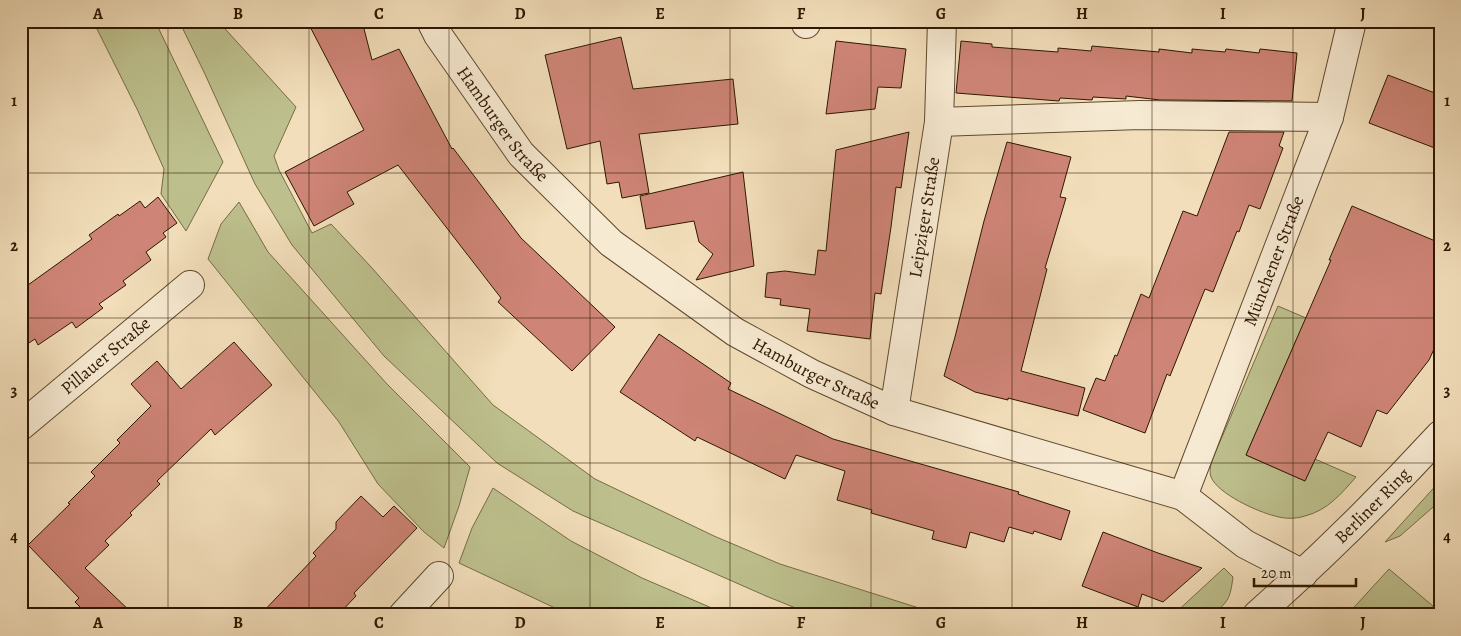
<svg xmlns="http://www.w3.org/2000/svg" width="1461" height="636" viewBox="0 0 1461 636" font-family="Alegreya,serif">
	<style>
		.green { fill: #bdc08d; stroke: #766c46 }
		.building { fill: #ce8476; stroke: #2e1700 }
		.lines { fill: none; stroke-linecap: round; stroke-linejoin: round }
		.minor-casing { stroke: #5f492e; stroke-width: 30 }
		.minor { stroke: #f7ead2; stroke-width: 28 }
		.grid { fill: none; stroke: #2e1700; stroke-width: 1; stroke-opacity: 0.55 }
		.labels { text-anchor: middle; stroke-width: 4; stroke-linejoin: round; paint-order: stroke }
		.street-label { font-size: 18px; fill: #2e1700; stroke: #f7ead2 }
		.neatline { fill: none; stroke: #2e1700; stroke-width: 2 }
		.grid-label { font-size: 16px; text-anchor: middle; font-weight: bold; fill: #2e1700 }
	</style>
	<rect width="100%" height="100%" fill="#f2deba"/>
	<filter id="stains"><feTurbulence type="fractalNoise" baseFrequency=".004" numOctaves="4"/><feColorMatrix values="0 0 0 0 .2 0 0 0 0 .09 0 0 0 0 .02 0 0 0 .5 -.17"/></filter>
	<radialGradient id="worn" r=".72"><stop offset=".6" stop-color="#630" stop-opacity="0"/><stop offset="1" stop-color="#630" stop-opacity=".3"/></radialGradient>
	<!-- green -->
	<g class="green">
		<path d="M93 21H155L223 162 186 231 161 194 164 169 138 111Z"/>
		<path d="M179 21H218L296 107 274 156 279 170 312 233 331 224 372 268 493 405 595 479 714 536 780 564 941 615H813L766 596 573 511 497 463 384 356 292 245 255 184 204 72Z"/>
		<path d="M239 202 268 252 387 384 470 467 459 506 444 548 424 532 378 484 339 422 208 259 221 224Z"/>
		<path d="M1278 306 1306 318 1246 455 1305 481 1315 459 1356 477C1341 494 1328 510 1305 516 1295 519 1285 519 1275 516 1258 512 1218 494 1211 477 1208 468 1213 459 1216 451Z"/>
		<path d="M1440 481V501L1400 536 1385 542Z"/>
		<path d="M493 488 571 541 642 578 728 615H570L459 563 472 528Z"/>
		<path d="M1224 568 1233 577C1230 599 1229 600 1213 615H1173Z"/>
		<path d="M1389 569 1440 612V615H1347Z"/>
	</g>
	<!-- building -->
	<g class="building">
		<path d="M307 21H362L372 60 399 49 452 149 453 148 521 238 615 327 572 371 498 302 501 298 398 165 347 192 354 204 314 226 285 172 364 130Z"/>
		<path d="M621 37 633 89 733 79 738 124 639 134 649 193 622 198 619 182 607 184 600 141 567 149 545 55Z"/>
		<path d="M836 41 906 49 901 88 878 87 875 109 826 114Z"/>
		<path d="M961 41 992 44V47L1058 52V48L1091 51 1092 46 1159 52V49L1192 53V49L1225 52 1226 49 1259 53 1260 49 1297 53 1292 101 1160 100 1126 96V99L1093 97 1092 100 1060 98 1059 101 956 93Z"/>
		<path d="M1388 75 1440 95V150L1369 123Z"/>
		<path d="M909 132 901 188 896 187 891 227 881 294 875 293 870 339 807 331 810 309 780 305 781 299 765 297 767 273 785 271 815 275 818 250 826 251 836 150Z"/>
		<path d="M1229 132H1284L1279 146 1283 148 1260 209 1249 205 1239 232 1237 231 1213 292 1205 289 1170 376 1167 374 1145 433 1083 410 1096 378 1105 381 1115 355 1117 356 1141 294 1149 298 1183 211 1197 216Z"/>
		<path d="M1007 142 1071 157 1060 197 1066 198 1045 268 1047 269 1021 371 1085 388 1078 416 1008 398V400L975 392 944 376 955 337 984 221Z"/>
		<path d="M743 172 754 266 696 280 713 254 699 242 694 221 646 229 640 196Z"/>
		<path d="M158 197 177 223 163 233 166 237 146 252 151 260 123 281 126 285 99 304 103 308 76 328 72 322 38 345 35 339 21 348V290L92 239 89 235 118 214 119 216 140 201 145 208Z"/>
		<path d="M1352 206 1440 243V336L1429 360 1387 414 1377 410 1361 447 1328 432 1305 481 1246 455 1331 260H1329Z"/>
		<path d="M659 334 731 383 728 389 833 439 1019 492 1018 494 1070 511 1061 540 1034 531 1033 534 1009 527 1004 542 970 532 966 548 932 539 934 531 871 513 872 510 837 500 845 471 796 455 785 479 697 437 695 441 620 392Z"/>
		<path d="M234 342 272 385 215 435 211 429 157 481 160 484 130 513 132 515 105 541 109 545 85 568 134 615H88L75 602 79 598 28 545 70 504 68 503 95 476 91 472 120 443 117 440 151 406 131 384 157 361 181 389Z"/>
		<path d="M361 496 383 517 394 506 417 528 354 593 356 596 338 615H260L316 556 313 553 336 529V522Z"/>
		<path d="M1103 532 1158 553 1202 568 1163 602 1142 594 1138 607 1082 586Z"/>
	</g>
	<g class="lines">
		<!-- minor casing -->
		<g class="minor-casing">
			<g id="minor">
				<path id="s1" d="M431 21 438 35 521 154 611 243 735 332 812 374 894 411 1183 496 1245 544 1303 574"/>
				<path d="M805 21 806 24"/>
				<path d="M939 122 1140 115 1329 117"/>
				<path id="s2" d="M894 411 939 122 942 21"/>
				<path id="s3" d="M21 426 190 285"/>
				<path id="s4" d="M1183 496 1329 117 1352 21"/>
				<path d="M403 615 439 576"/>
				<path id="s5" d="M1257 615C1321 558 1382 498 1440 435"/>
			</g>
		</g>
		<!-- minor -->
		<use href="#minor" class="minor"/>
	</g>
	<!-- grid -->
	<path class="grid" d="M168 21V615M309 21V615M449 21V615M590 21V615M730 21V615M871 21V615M1012 21V615M1152 21V615M1293 21V615M21 173H1440M21 318H1440M21 463H1440"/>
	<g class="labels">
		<!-- street labels -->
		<g class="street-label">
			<text dy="6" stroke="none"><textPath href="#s1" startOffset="126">Hamburger Straße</textPath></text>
			<text dy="6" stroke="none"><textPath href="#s2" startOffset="196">Leipziger Straße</textPath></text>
			<text dy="6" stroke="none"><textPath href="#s4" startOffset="252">Münchener Straße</textPath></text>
			<text dy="6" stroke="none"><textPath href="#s3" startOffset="110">Pillauer Straße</textPath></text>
			<text dy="6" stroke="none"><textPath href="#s1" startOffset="531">Hamburger Straße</textPath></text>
			<text dy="6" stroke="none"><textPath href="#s5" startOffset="159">Berliner Ring</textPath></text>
		</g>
	</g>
	<!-- margin -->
	<rect width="1461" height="636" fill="none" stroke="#f2deba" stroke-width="55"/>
	<!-- scale -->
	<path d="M1254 578v8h102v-8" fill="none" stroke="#2e1700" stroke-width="2.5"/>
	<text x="1261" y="578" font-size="15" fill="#2e1700" stroke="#f7ead2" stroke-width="4" paint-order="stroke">20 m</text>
	<rect x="28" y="28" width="1406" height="580" class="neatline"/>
	<g class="grid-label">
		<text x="98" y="19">A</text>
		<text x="238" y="19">B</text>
		<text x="379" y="19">C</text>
		<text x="520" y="19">D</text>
		<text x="660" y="19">E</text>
		<text x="801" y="19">F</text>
		<text x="941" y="19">G</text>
		<text x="1082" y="19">H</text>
		<text x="1223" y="19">I</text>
		<text x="1363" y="19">J</text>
		<text x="14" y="106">1</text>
		<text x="1447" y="106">1</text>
		<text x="14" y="251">2</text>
		<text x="1447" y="251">2</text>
		<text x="14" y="396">3</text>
		<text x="1447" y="396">3</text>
		<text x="14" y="542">4</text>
		<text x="1447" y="542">4</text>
		<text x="98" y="628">A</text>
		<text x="238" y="628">B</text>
		<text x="379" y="628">C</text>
		<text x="520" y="628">D</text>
		<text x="660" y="628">E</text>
		<text x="801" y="628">F</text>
		<text x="941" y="628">G</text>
		<text x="1082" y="628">H</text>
		<text x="1223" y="628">I</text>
		<text x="1363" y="628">J</text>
	</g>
	<rect width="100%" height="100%" filter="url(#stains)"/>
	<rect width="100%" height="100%" fill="url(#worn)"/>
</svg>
